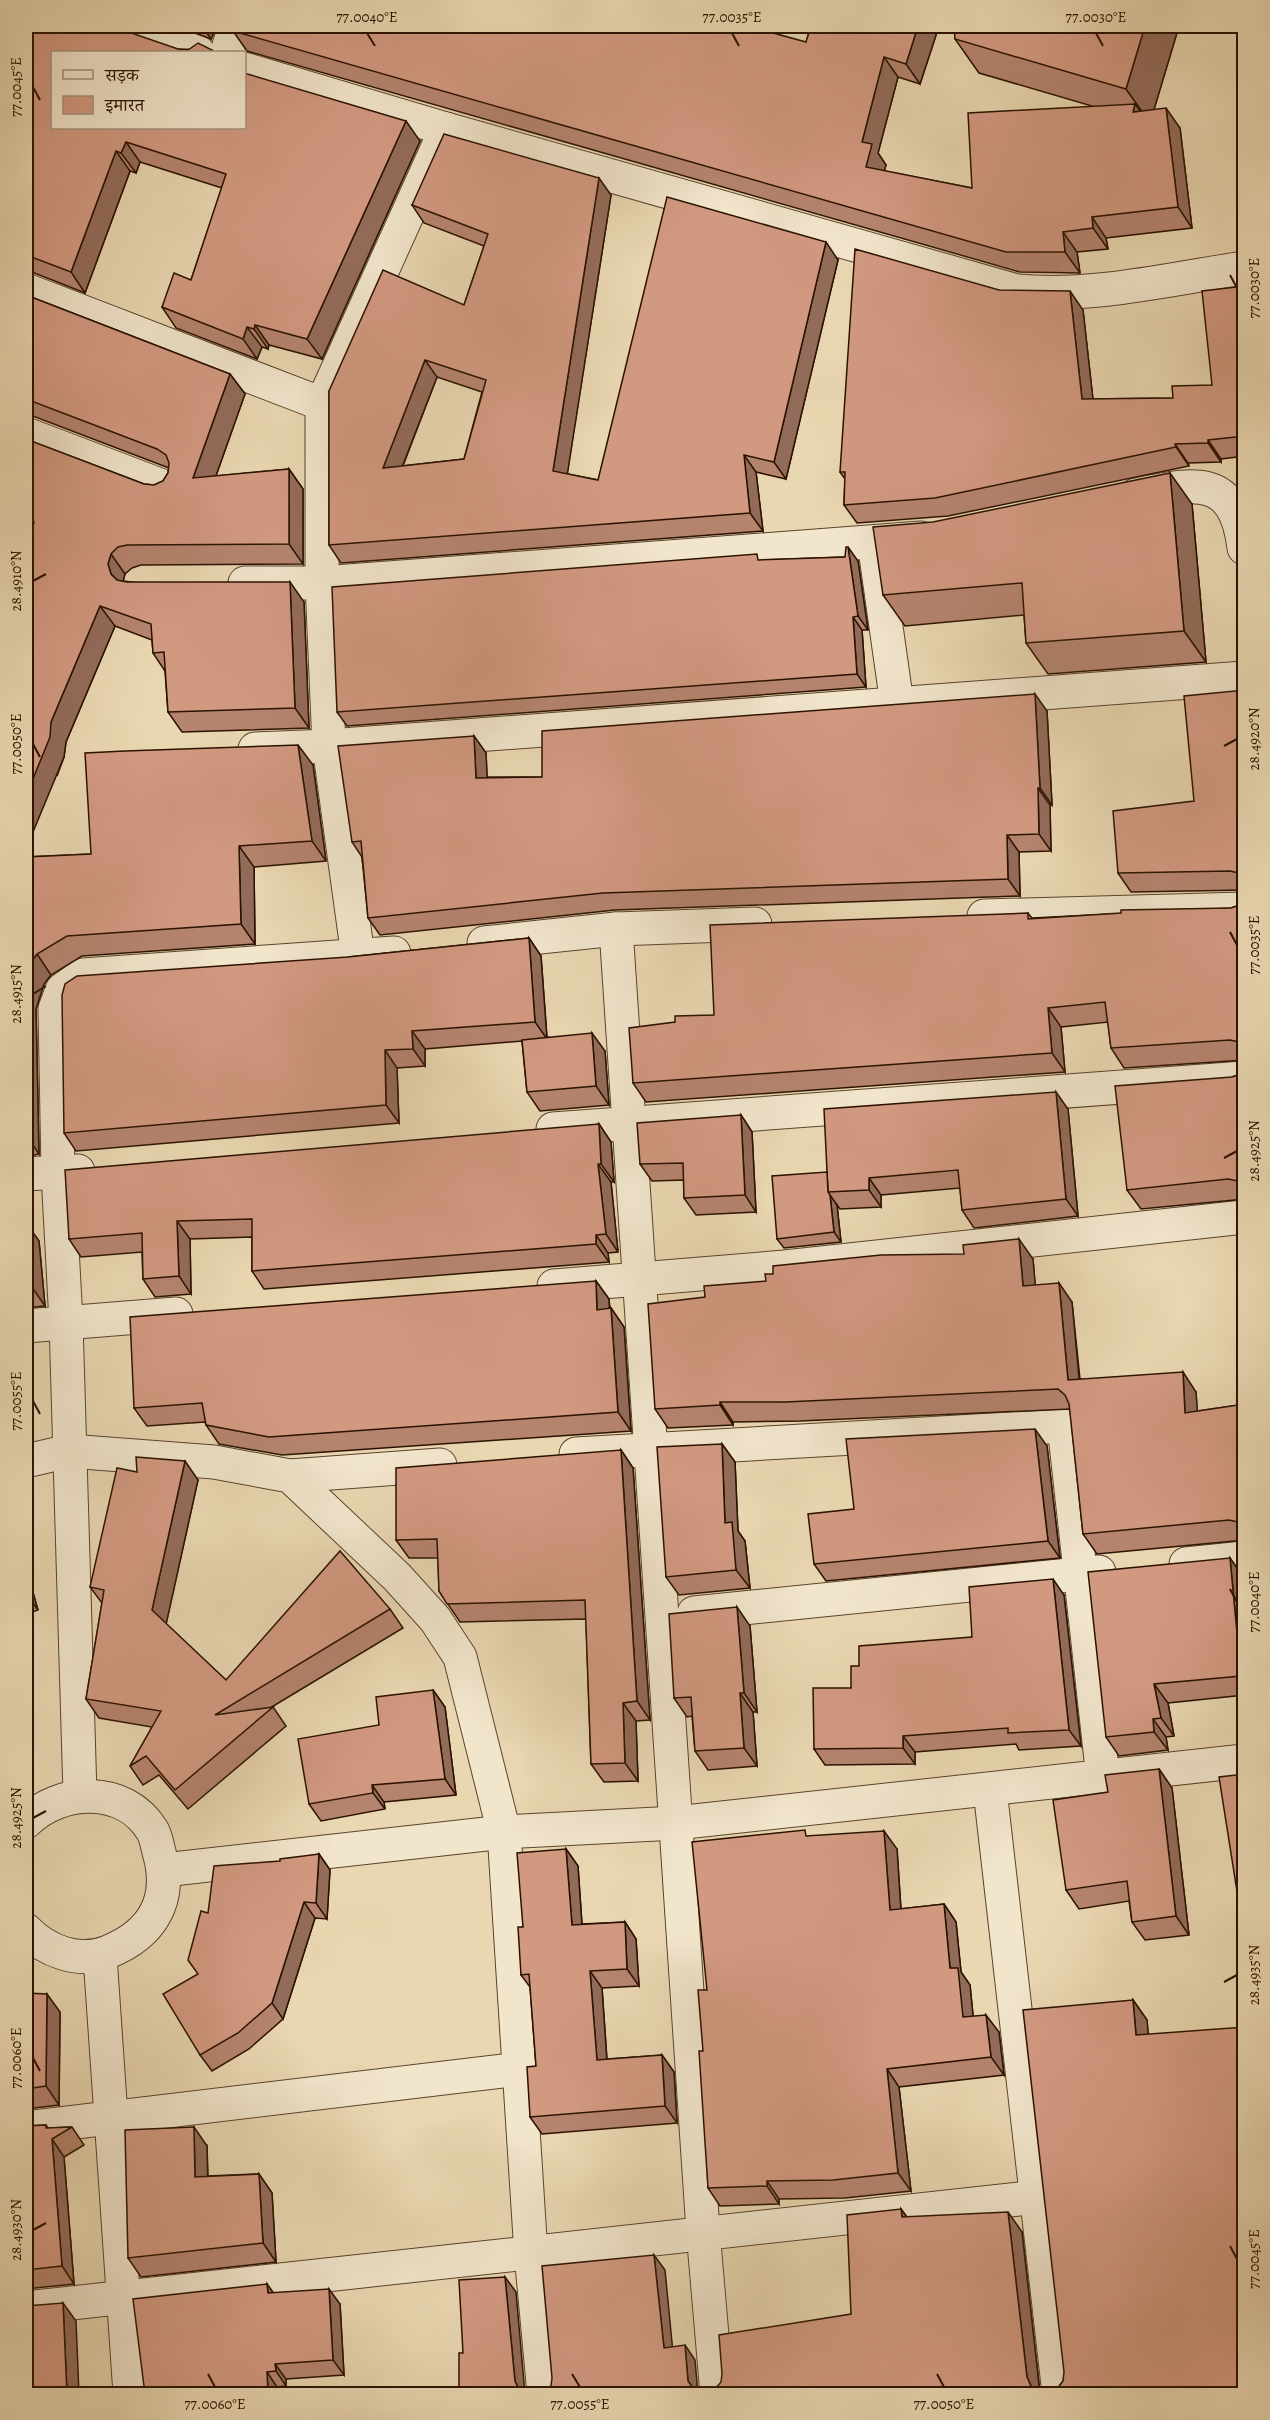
<svg xmlns="http://www.w3.org/2000/svg" width="1270" height="2420" viewBox="0 0 1270 2420" font-family="Alegreya,'Noto Serif Devanagari',serif">
	<style>
		.lines { fill: none; stroke-linecap: round; stroke-linejoin: round }
		.minor-casing { stroke: #5a432c; stroke-width: 35 }
		.minor { stroke: #f1e5cc; stroke-width: 33 }
		.wall { fill: #b5846f; stroke: #2b1200; stroke-width: 1.5; fill-rule: evenodd }
		.shaded-wall { fill: #936b5a; stroke: #2b1200; stroke-width: 1.5 }
		.building { fill: #d29981; stroke: #2b1200; stroke-width: 1.5; fill-rule: evenodd }
		.ticks { fill: none; stroke: #2b1200; stroke-width: 2 }
		.neatline { fill: none; stroke: #2b1200; stroke-width: 2 }
		.ticks-label { font-size: 15px; text-anchor: middle; fill: #2b1200 }
	</style>
	<rect width="100%" height="100%" fill="#e9d7b1"/>
	<filter id="stains"><feTurbulence type="fractalNoise" baseFrequency=".00333" numOctaves="4"/><feColorMatrix values="0 0 0 0 .2 0 0 0 0 .09 0 0 0 0 .02 0 0 0 .5 -.17"/></filter>
	<radialGradient id="worn" r=".72"><stop offset=".6" stop-color="#630" stop-opacity="0"/><stop offset="1" stop-color="#630" stop-opacity=".3"/></radialGradient>
	<g class="lines">
		<!-- minor casing -->
		<g class="minor-casing">
			<g id="minor">
				<path d="M125 26 198 52"/>
				<path d="M227 52 235 26"/>
				<path d="M244 69 446 129 1017 291C1093 298 1169 279 1244 268"/>
				<path d="M26 290 322 404"/>
				<path d="M26 434 165 487"/>
				<path d="M1136 495C1194 483 1235 473 1244 548"/>
				<path d="M874 542 897 704"/>
				<path d="M245 583H322L921 538"/>
				<path d="M255 749 329 746 1244 678"/>
				<path d="M984 916 1244 909"/>
				<path d="M616 929 703 2231 717 2394"/>
				<path d="M484 943 616 929 755 924"/>
				<path d="M358 956 329 746 322 583V404L446 129"/>
				<path d="M553 1129 1244 1078"/>
				<path d="M26 1174 78 1171"/>
				<path d="M554 1286 785 1267 1244 1217"/>
				<path d="M26 1326 176 1314"/>
				<path d="M576 1454 1064 1426 1103 1778"/>
				<path d="M26 1461 69 1451 214 1462 290 1476 397 1577 435 1619 460 1657 504 1832 531 2254 544 2394"/>
				<path d="M290 1476 440 1465"/>
				<path d="M1186 1564 1244 1558"/>
				<path d="M694 1613 1099 1572"/>
				<path d="M990 1790 1059 2394"/>
				<path d="M80 1795 66 1322 58 1173 55 1009 62 990 83 975 394 953"/>
				<path d="M26 1822C60 1788 124 1785 152 1830 156 1836 157 1845 159 1852 173 1899 153 1934 108 1952 79 1964 46 1951 26 1930"/>
				<path d="M164 1870 504 1832 676 1823 1244 1761"/>
				<path d="M100 1956 130 2394"/>
				<path d="M26 2128 519 2069"/>
				<path d="M26 2308C363 2272 699 2231 1037 2197"/>
			</g>
		</g>
		<!-- minor -->
		<use href="#minor" class="minor"/>
	</g>
	<!-- wall -->
	<g class="wall">
		<path d="M26 26 178 49 212 50 213 52H52L420 141 322 359 269 345 268 349 262 347 257 359 176 328 162 307 191 280 222 188 140 162 136 173 130 171 85 293 32 272H26Z"/>
		<path d="M176 26H217L211 39Z"/>
		<path d="M811 26H939L920 84 898 77 878 153 886 165 884 171 972 188 1092 106 979 73 955 39 1179 26 1154 109 1180 128 1192 228 1106 238 1108 249 1077 252 1080 273 1020 272 247 51 233 31 806 42Z"/>
		<path d="M611 195 567 474 598 480 838 260 786 479 756 472 763 531 341 563 329 545V391L464 305 484 246 424 223 412 205ZM437 377 482 392 464 459 403 466Z"/>
		<path d="M1245 286V456L1221 459V462L1188 463 1189 466 948 516 857 523 844 505 845 479 840 472 999 290 1083 310 1093 399 1173 398 1212 385Z"/>
		<path d="M26 295 230 374 245 394 216 476 289 469 303 489V564L141 565 132 568 125 574 123 581 304 602 309 728 182 732 168 712 165 671 153 653 152 640 115 626 66 742 64 757 57 776 29 545 33 529H26V439L144 484 154 485 163 481 168 473 169 468 33 416H26Z"/>
		<path d="M1192 504 1206 662 1048 674 1026 643 1024 615 905 626 883 595Z"/>
		<path d="M845 557 858 561 868 630H862L866 687 347 726 337 712 761 560Z"/>
		<path d="M1245 690V890L1131 892 1118 873 1194 801Z"/>
		<path d="M1047 711 1052 805H1050L1051 851 1019 852 1020 896 615 910 380 935 368 918 362 857 352 842 474 736 486 753 487 777H542Z"/>
		<path d="M313 765 326 861 254 867 255 944 82 956 51 975 44 984 36 1009 39 1154 26 1157V857L91 854Z"/>
		<path d="M1245 901V1060L1124 1068 1111 1048 1108 1022 1061 1027 1065 1072 646 1102 633 1083 675 1022 714 1015 1028 913 1032 918 1231 908 1240 905Z"/>
		<path d="M529 938 541 956 547 1037 605 1051 609 1105 540 1111 527 1092 522 1041 425 1049V1066L397 1068 399 1123 76 1151 64 1133 348 957Z"/>
		<path d="M1245 1070V1199L1141 1209 1127 1190 1232 1077 1241 1074Z"/>
		<path d="M1068 1109 1078 1216 974 1228 962 1210 960 1188 881 1195V1207L840 1209 837 1205 841 1242 784 1248 777 1239 827 1172Z"/>
		<path d="M741 1115 752 1132 756 1212 696 1215 684 1198V1180L652 1181 640 1164Z"/>
		<path d="M599 1124 611 1142 614 1182H611L618 1252 608 1253 609 1262 264 1289 252 1271V1237L190 1239 191 1294 155 1297 143 1279 142 1252 81 1257 69 1239Z"/>
		<path d="M26 1223 39 1241 45 1306 26 1308Z"/>
		<path d="M1033 1259 1035 1285 1072 1302 1080 1379 1196 1392 1197 1411 1245 1404V1540L1097 1554 1083 1534 1070 1409 800 1421 733 1422V1425L668 1428 655 1409 705 1297Z"/>
		<path d="M596 1281 609 1299 610 1308H611L624 1327 631 1431 282 1455 219 1444 206 1425 205 1422 147 1426 134 1408Z"/>
		<path d="M722 1444 735 1462 738 1531 745 1541 750 1588 679 1595 666 1577Z"/>
		<path d="M1047 1446 1060 1558 826 1581 814 1564 854 1509Z"/>
		<path d="M621 1450 633 1468 650 1720 636 1721 638 1781 604 1782 591 1764 586 1619 460 1622 439 1591 438 1558H409L396 1540Z"/>
		<path d="M137 1472 198 1480 166 1624 226 1680 390 1609 403 1628 270 1708 273 1707 286 1726 188 1809 159 1775 143 1785 130 1766 152 1727 99 1718 86 1699 102 1603 90 1587Z"/>
		<path d="M1230 1558 1243 1577 1245 1592V1695L1168 1703 1174 1736 1166 1737 1168 1750 1119 1756 1106 1737Z"/>
		<path d="M26 1568 38 1610 26 1614Z"/>
		<path d="M1064 1595 1081 1746 1019 1750 1016 1744 915 1752V1764L825 1765 814 1749 851 1688 859 1666 972 1637Z"/>
		<path d="M750 1626 757 1712H753L757 1766 708 1770 695 1751 692 1716 687 1717 674 1698Z"/>
		<path d="M433 1690 445 1707 456 1795 384 1802 385 1809 321 1821 309 1804 379 1725Z"/>
		<path d="M1159 1769 1172 1788 1189 1935 1145 1940 1132 1922 1129 1901 1079 1909 1066 1890Z"/>
		<path d="M1245 1774V1913L1239 1904Z"/>
		<path d="M809 1836 897 1849 901 1909 944 1904 956 1922 961 1972 970 1985 973 2016 999 2032 1004 2075 899 2087 911 2191 845 2198 779 2199V2204L720 2206 708 2188 703 2051 707 1990Z"/>
		<path d="M566 1849 578 1866 582 1924 625 1922 636 1939 639 1986 602 1988 607 2059 662 2055 674 2072 677 2123 542 2134 530 2117 536 2066 530 1987 521 1975 523 1927Z"/>
		<path d="M319 1854 330 1870 327 1919 315 1918 283 2019 249 2049 212 2071 200 2055 208 1913 280 1861Z"/>
		<path d="M26 1993 60 2012 59 2105 26 2109Z"/>
		<path d="M1133 2000 1147 2020 1148 2034 1245 2394H719L715 2389 851 2314 901 2209 907 2217 1022 2232 1040 2392 1048 2393 1057 2389 1063 2381Z"/>
		<path d="M46 2125 48 2128 72 2127 84 2145 64 2157 74 2284 26 2289V2126Z"/>
		<path d="M207 2146 208 2176 259 2174 272 2193 276 2262 141 2277 128 2258Z"/>
		<path d="M267 2284 273 2293 340 2304 344 2375 286 2379V2386L277 2387 278 2394H145Z"/>
	</g>
	<!-- shaded-wall -->
	<g class="shaded-wall">
		<path d="M202 26H217L211 39Z"/>
		<path d="M918 26H939L920 84 906 64Z"/>
		<path d="M1145 26H1179L1150 123 1126 89Z"/>
		<path d="M884 57 898 77 878 153 886 165 880 187 866 167 862 142Z"/>
		<path d="M1135 104 1150 124 1133 112Z"/>
		<path d="M1166 108 1180 128 1192 228 1178 207Z"/>
		<path d="M406 121 420 141 322 359 307 339Z"/>
		<path d="M126 142 140 162 136 173 121 153Z"/>
		<path d="M116 151 130 171 85 293 71 272Z"/>
		<path d="M599 178 611 195 565 489 553 471Z"/>
		<path d="M1092 217 1106 238 1108 249 1093 228Z"/>
		<path d="M1063 232 1077 252 1080 273 1065 252Z"/>
		<path d="M826 242 838 260 786 479 774 462Z"/>
		<path d="M1070 291 1083 310 1095 418 1082 399Z"/>
		<path d="M255 325 269 345 268 349 254 329Z"/>
		<path d="M247 327 262 347 257 359 243 339Z"/>
		<path d="M425 360 437 377 395 485 383 468Z"/>
		<path d="M230 374 245 394 208 498 193 478Z"/>
		<path d="M1208 440 1221 459V462L1208 443Z"/>
		<path d="M1175 444 1188 463 1189 466 1176 447Z"/>
		<path d="M744 455 756 472 763 531 750 513Z"/>
		<path d="M289 469 303 489V564L289 544Z"/>
		<path d="M1170 473 1192 504 1206 662 1184 631Z"/>
		<path d="M848 547 858 561 868 630 858 616Z"/>
		<path d="M111 554 125 574 122 585 111 574 108 564Z"/>
		<path d="M290 582 304 602 309 728 295 708Z"/>
		<path d="M100 606 115 626 66 742 64 757 26 849V796L51 722Z"/>
		<path d="M853 617 862 630 866 687 857 674Z"/>
		<path d="M1035 694 1047 711 1052 805 1040 788Z"/>
		<path d="M474 736 486 753 488 795 476 778Z"/>
		<path d="M298 745 313 765 326 861 312 841Z"/>
		<path d="M1038 788 1050 805 1051 851 1039 834Z"/>
		<path d="M1007 835 1019 852 1020 896 1008 879Z"/>
		<path d="M239 846 254 867 255 944 241 924Z"/>
		<path d="M529 938 541 956 547 1039 535 1022Z"/>
		<path d="M37 954 51 975 44 984 36 1009 39 1154 26 1135V978L30 963Z"/>
		<path d="M1048 1008 1061 1027 1065 1072 1052 1053Z"/>
		<path d="M412 1031 425 1049V1066L413 1049Z"/>
		<path d="M592 1033 605 1051 609 1105 596 1086Z"/>
		<path d="M385 1050 397 1068 399 1123 386 1105Z"/>
		<path d="M1056 1092 1068 1109 1078 1216 1066 1199Z"/>
		<path d="M741 1115 752 1132 756 1212 745 1195Z"/>
		<path d="M599 1124 611 1142 614 1182 601 1164Z"/>
		<path d="M598 1164 611 1182 618 1252 606 1234Z"/>
		<path d="M869 1178 881 1195V1207L869 1190Z"/>
		<path d="M830 1195 837 1205 841 1242 834 1232Z"/>
		<path d="M177 1221 190 1239 191 1294 179 1276Z"/>
		<path d="M26 1223 39 1241 45 1306 29 1283 26 1249Z"/>
		<path d="M596 1235 608 1253 609 1262 596 1244Z"/>
		<path d="M1019 1239 1033 1259 1037 1305 1023 1286Z"/>
		<path d="M596 1281 609 1299 610 1329 597 1310Z"/>
		<path d="M1059 1283 1072 1302 1081 1399 1068 1380Z"/>
		<path d="M611 1308 624 1327 631 1431 618 1412Z"/>
		<path d="M1183 1372 1196 1392 1199 1432 1185 1413Z"/>
		<path d="M720 1402 733 1422V1425L720 1405Z"/>
		<path d="M1035 1429 1047 1446 1060 1558 1048 1541Z"/>
		<path d="M722 1444 735 1462 738 1531 745 1541 750 1588 736 1570 725 1523Z"/>
		<path d="M621 1450 633 1468 650 1720 637 1701Z"/>
		<path d="M185 1461 198 1480 165 1629 152 1610Z"/>
		<path d="M1230 1558 1243 1577 1245 1592V1681L1241 1676Z"/>
		<path d="M26 1568 38 1610 26 1593Z"/>
		<path d="M1053 1579 1064 1595 1081 1746 1069 1730Z"/>
		<path d="M737 1607 750 1626 757 1712 744 1693Z"/>
		<path d="M1154 1684 1168 1703 1174 1736 1161 1718Z"/>
		<path d="M433 1690 445 1707 456 1795 445 1779Z"/>
		<path d="M740 1693 753 1712 757 1766 744 1748Z"/>
		<path d="M623 1703 636 1721 638 1781 625 1763Z"/>
		<path d="M1153 1719 1166 1737 1168 1750 1154 1732Z"/>
		<path d="M903 1736 915 1752V1764L903 1748Z"/>
		<path d="M1159 1769 1172 1788 1189 1935 1176 1916Z"/>
		<path d="M372 1785 384 1802 385 1809 373 1793Z"/>
		<path d="M884 1831 897 1849 902 1927 890 1910Z"/>
		<path d="M566 1849 578 1866 583 1941 572 1925Z"/>
		<path d="M319 1854 330 1870 327 1919 316 1903Z"/>
		<path d="M304 1902 315 1918 283 2019 272 2003Z"/>
		<path d="M944 1904 956 1922 961 1972 970 1985 975 2035 963 2017 950 1968Z"/>
		<path d="M625 1922 636 1939 639 1986 627 1969Z"/>
		<path d="M590 1971 602 1988 608 2077 597 2060Z"/>
		<path d="M47 1994 60 2012 59 2105 46 2086Z"/>
		<path d="M1133 2000 1147 2020 1150 2054 1136 2035Z"/>
		<path d="M986 2015 999 2032 1004 2075 991 2057Z"/>
		<path d="M662 2055 674 2072 677 2123 665 2106Z"/>
		<path d="M887 2069 899 2087 911 2191 898 2173Z"/>
		<path d="M194 2127 207 2146 208 2196 195 2177Z"/>
		<path d="M52 2139 64 2157 74 2284 62 2266Z"/>
		<path d="M259 2174 272 2193 276 2262 263 2243Z"/>
		<path d="M767 2181 779 2199V2204L767 2186Z"/>
		<path d="M901 2209 915 2228 902 2217Z"/>
		<path d="M1008 2212 1022 2232 1040 2394 1031 2386 1027 2377Z"/>
		<path d="M654 2255 665 2270 674 2363 664 2348Z"/>
		<path d="M505 2277 516 2292 525 2394H522L519 2390 515 2381Z"/>
		<path d="M267 2284 278 2299 268 2293Z"/>
		<path d="M329 2289 340 2304 344 2375 333 2360Z"/>
		<path d="M63 2303 76 2321 79 2394H67Z"/>
		<path d="M685 2345 695 2360 698 2394H697L688 2381Z"/>
		<path d="M275 2364 286 2379V2386L276 2371Z"/>
		<path d="M267 2372 277 2387 278 2394H268Z"/>
	</g>
	<!-- building -->
	<g class="building">
		<path d="M26 26H111L178 49 188 50 198 43 212 50 213 52H52V128H244V73L406 121 307 339 255 325 254 329 247 327 243 339 162 307 174 273 191 280 226 174 126 142 121 153 116 151 71 272 26 255Z"/>
		<path d="M234 26H748L806 42 811 26H918L906 64 884 57 862 142 872 144 866 167 972 188 968 113 1135 104 1133 112 1166 108 1178 207 1092 217 1093 228 1063 232 1065 252H1006L233 31Z"/>
		<path d="M954 26H1145L1126 89 955 39Z"/>
		<path d="M444 134 599 178 553 471 598 480 667 197 826 242 774 462 744 455 750 513 329 545V391L383 270 464 305 488 234 412 205ZM425 360 486 380 464 459 383 468Z"/>
		<path d="M855 249 999 290 1070 291 1082 399 1173 398 1172 386 1212 385 1202 291 1245 286V436L1208 440V443L1175 444 1176 447 935 498 844 505 845 472H840Z"/>
		<path d="M26 295 230 374 193 478 289 469V544L127 545 118 547 111 554 108 564 111 574 117 580 127 582H290L295 708 168 712 164 652 153 653 151 624 100 606 51 722 50 737 26 796V550L29 545 34 522 29 514 26 511V439L144 484 154 485 163 481 168 473 169 463 166 455 157 449 26 399Z"/>
		<path d="M1170 473 1184 631 1026 643 1022 583 883 595 873 527 933 522Z"/>
		<path d="M846 547H848L858 616 853 617 857 674 337 712 332 587 757 554 758 560 845 557Z"/>
		<path d="M1245 690V878L1239 873 1230 871 1118 873 1113 811 1194 801 1184 696Z"/>
		<path d="M1035 694 1040 788H1038L1039 834 1007 835 1008 879 603 893 368 918 361 841 352 842 338 746 474 736 476 778 542 777V731Z"/>
		<path d="M298 745 312 841 239 846 241 924 67 936 37 954 30 963 26 978V857L91 854 85 753 125 751Z"/>
		<path d="M1245 901V1047L1239 1042 1230 1040 1111 1048 1105 1002 1048 1008 1052 1053 633 1083 629 1028 675 1022V1016L714 1015 710 925 1028 913V919L1121 913V910L1231 908 1240 905Z"/>
		<path d="M529 938 535 1022 412 1031 413 1049 385 1050 386 1105 64 1133 62 995 65 984 77 976 348 957Z"/>
		<path d="M592 1033 596 1086 527 1092 522 1040Z"/>
		<path d="M1245 1070V1188L1238 1181 1228 1179 1127 1190 1115 1086 1232 1077 1241 1074Z"/>
		<path d="M1056 1092 1066 1199 962 1210 958 1170 869 1178V1190L828 1192 824 1109Z"/>
		<path d="M741 1115 745 1195 684 1198 683 1163 640 1164 637 1123Z"/>
		<path d="M599 1124 601 1164H598L606 1234 596 1235V1244L252 1271V1219L177 1221 179 1276 143 1279 142 1233 69 1239 65 1170Z"/>
		<path d="M827 1172 828 1192 830 1195 834 1232 777 1239 772 1176Z"/>
		<path d="M1019 1239 1023 1286 1059 1283 1068 1380 1183 1372 1185 1413 1245 1404V1521L1238 1522 1229 1520 1083 1534 1069 1404 1065 1395 1058 1389 786 1402H720V1405L655 1409 648 1304 705 1297 704 1286 766 1281 765 1274H773V1266L881 1255 964 1254 963 1245Z"/>
		<path d="M26 1249 29 1283H26Z"/>
		<path d="M596 1281 597 1310 611 1308 618 1412 269 1437 206 1425 202 1403 134 1408 130 1317Z"/>
		<path d="M1035 1429 1048 1541 814 1564 808 1514 854 1509 846 1439Z"/>
		<path d="M722 1444 725 1523 732 1522 736 1570 666 1577 657 1447Z"/>
		<path d="M621 1450 637 1701 623 1703 625 1763 591 1764 585 1600 447 1604 439 1591 437 1539 396 1540V1468Z"/>
		<path d="M136 1457 185 1461 152 1610 226 1680 340 1551 390 1609 215 1715 273 1707 175 1790 146 1756 130 1766 161 1711 86 1699 104 1590 90 1587 117 1468 137 1472Z"/>
		<path d="M1230 1558 1241 1676 1154 1684 1161 1718 1153 1719 1154 1732 1106 1737 1088 1572Z"/>
		<path d="M1053 1579 1069 1730 1008 1733V1728L903 1736V1748L814 1749 813 1688H851V1666H859V1646L972 1637 969 1587Z"/>
		<path d="M737 1607 744 1693H740L744 1748 695 1751 691 1697 674 1698 669 1614Z"/>
		<path d="M433 1690 445 1779 372 1785 373 1793 309 1804 298 1739 379 1725 376 1697Z"/>
		<path d="M1159 1769 1176 1916 1132 1922 1127 1881 1066 1890 1053 1800 1108 1792 1105 1775Z"/>
		<path d="M1245 1774V1904H1239L1219 1777Z"/>
		<path d="M805 1830 806 1836 884 1831 890 1910 944 1904 950 1968H958L963 2017 986 2015 991 2057 887 2069 898 2173 833 2180 767 2181V2186L708 2188 699 2051H703L698 1990H707L692 1842Z"/>
		<path d="M566 1849 572 1925 625 1922 627 1969 590 1971 597 2060 662 2055 665 2106 530 2117 527 2067 536 2066 529 1974 521 1975 518 1927H523L517 1853Z"/>
		<path d="M319 1854 316 1903 304 1902 272 2003 238 2033 200 2055 163 1994 198 1974 188 1960 201 1911 208 1913 214 1866 280 1861V1859Z"/>
		<path d="M26 1993 47 1994 46 2086 26 2089Z"/>
		<path d="M1133 2000 1136 2035 1245 2027V2394H1103L1102 2392 1078 2394H723L722 2389H715L721 2382 722 2374 719 2335 851 2314 847 2215 901 2209 902 2217 1008 2212 1027 2377 1031 2386 1038 2392 1048 2393 1057 2389 1063 2381 1064 2372 1023 2010Z"/>
		<path d="M46 2125V2128L72 2127 52 2139 62 2266 26 2270V2126Z"/>
		<path d="M194 2127 195 2177 259 2174 263 2243 128 2258 125 2130Z"/>
		<path d="M654 2255 664 2348 685 2345 688 2381 697 2394H543L551 2386 552 2378 542 2266Z"/>
		<path d="M505 2277 515 2381 519 2390 524 2394H459V2353H463L459 2280Z"/>
		<path d="M267 2284 268 2293 329 2289 333 2360 275 2364 276 2371 267 2372 268 2394H145L133 2299Z"/>
		<path d="M63 2303 67 2394H26V2306Z"/>
	</g>
	<!-- ticks -->
	<path class="ticks" d="M367 33 375 46M732 33 739 46M1096 33 1103 46M33 87 40 100M1230 275 1237 288M33 581 46 574M33 744 40 757M1224 746 1237 739M1230 932 1237 945M33 994 46 986M1224 1158 1237 1151M33 1401 40 1414M1230 1589 1237 1602M33 1818 46 1811M1224 1982 1237 1975M33 2058 40 2071M33 2230 46 2223M1230 2246 1237 2259M208 2374 215 2387M572 2374 580 2387M937 2374 944 2387"/>
	<!-- margin -->
	<rect width="1270" height="2420" fill="none" stroke="#e9d7b1" stroke-width="66"/>
	<!-- legend -->
	<rect x="51" y="51" width="195" height="78" fill="#f1e5cc" stroke="#a2917a" stroke-width="1.5"/>
	<rect x="63" y="70" width="30" height="9" fill="#f1e5cc" stroke="#a2917a" stroke-width="1.5"/>
	<text x="105" y="81" font-size="18" fill="#2b1200">सड़क</text>
	<rect x="63" y="96" width="30" height="18" fill="#d29981" stroke="#a2917a" stroke-width="1.5"/>
	<text x="105" y="111" font-size="18" fill="#2b1200">इमारत</text>
	<rect x="33" y="33" width="1204" height="2354" class="neatline"/>
	<g class="ticks-label">
		<text x="367" y="22">77.0040°E</text>
		<text x="732" y="22">77.0035°E</text>
		<text x="1096" y="22">77.0030°E</text>
		<text transform="translate(16 87) rotate(-90)" y="5">77.0045°E</text>
		<text transform="translate(1254 288) rotate(-90)" y="5">77.0030°E</text>
		<text transform="translate(16 581) rotate(-90)" y="5">28.4910°N</text>
		<text transform="translate(1254 739) rotate(-90)" y="5">28.4920°N</text>
		<text transform="translate(16 744) rotate(-90)" y="5">77.0050°E</text>
		<text transform="translate(1254 945) rotate(-90)" y="5">77.0035°E</text>
		<text transform="translate(16 994) rotate(-90)" y="5">28.4915°N</text>
		<text transform="translate(1254 1151) rotate(-90)" y="5">28.4925°N</text>
		<text transform="translate(16 1401) rotate(-90)" y="5">77.0055°E</text>
		<text transform="translate(1254 1602) rotate(-90)" y="5">77.0040°E</text>
		<text transform="translate(16 1818) rotate(-90)" y="5">28.4925°N</text>
		<text transform="translate(1254 1975) rotate(-90)" y="5">28.4935°N</text>
		<text transform="translate(16 2058) rotate(-90)" y="5">77.0060°E</text>
		<text transform="translate(16 2230) rotate(-90)" y="5">28.4930°N</text>
		<text transform="translate(1254 2259) rotate(-90)" y="5">77.0045°E</text>
		<text x="215" y="2409">77.0060°E</text>
		<text x="580" y="2409">77.0055°E</text>
		<text x="944" y="2409">77.0050°E</text>
	</g>
	<rect width="100%" height="100%" filter="url(#stains)"/>
	<rect width="100%" height="100%" fill="url(#worn)"/>
</svg>
